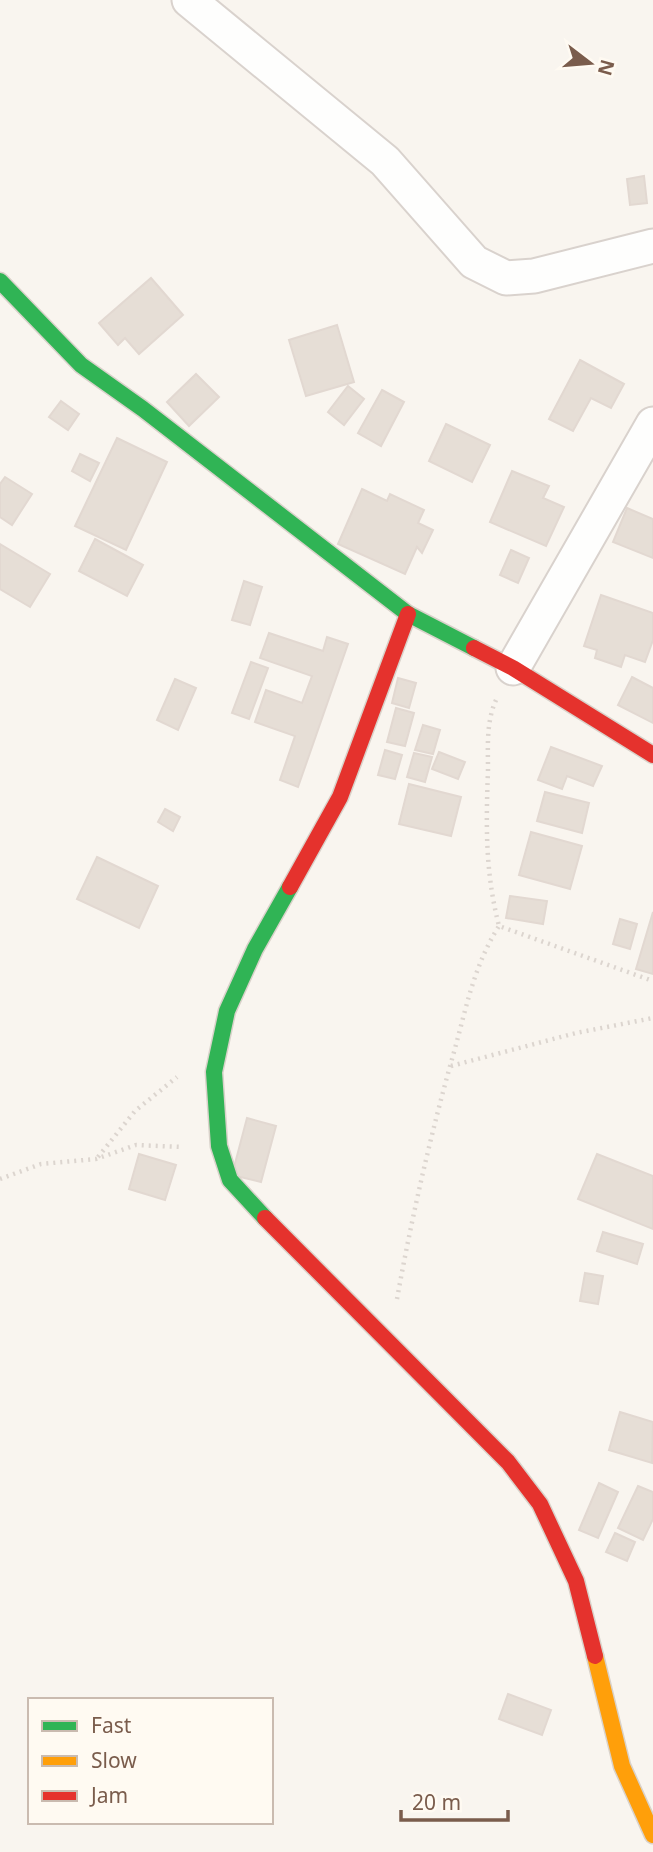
<svg xmlns="http://www.w3.org/2000/svg" width="653" height="1852" viewBox="0 0 653 1852" font-family="'Noto Sans',sans-serif">
	<style>
		.building { fill: #e6ded6; stroke: #e2d8d1; stroke-width: 2 }
		.lines { fill: none; stroke-linecap: round; stroke-linejoin: round }
		.street-casing { stroke: #d9d2cd; stroke-width: 37 }
		.fast-casing { stroke: #d9d2ca; stroke-width: 19 }
		.slow-casing { stroke: #d9d2ca; stroke-width: 19 }
		.jam-casing { stroke: #d9d2ca; stroke-width: 19 }
		.path { stroke: #dcd5cf; stroke-width: 4.5; stroke-dasharray: 2 5; stroke-linecap: butt }
		.street { stroke: #fefefd; stroke-width: 33 }
		.fast { stroke: #30b455; stroke-width: 16 }
		.slow { stroke: #ff9f0a; stroke-width: 16 }
		.jam { stroke: #e5322d; stroke-width: 16 }
	</style>
	<rect width="100%" height="100%" fill="#f9f5ef"/>
	<!-- building -->
	<g class="building">
		<path d="M644 176 647 203 630 205 627 179Z"/>
		<path d="M151 278 183 315 139 354 125 338 118 345 99 323Z"/>
		<path d="M337 325 354 382 306 396 289 340Z"/>
		<path d="M580 360 624 384 611 408 591 398 573 431 549 419Z"/>
		<path d="M196 374 219 397 189 426 167 402Z"/>
		<path d="M348 386 364 399 344 425 328 412Z"/>
		<path d="M382 390 404 402 381 446 358 433Z"/>
		<path d="M61 401 79 414 68 430 49 417Z"/>
		<path d="M446 424 490 445 472 482 429 461Z"/>
		<path d="M117 438 167 462 126 550 75 526Z"/>
		<path d="M80 454 99 463 90 481 72 471Z"/>
		<path d="M512 471 549 486 543 498 564 507 546 546 490 522Z"/>
		<path d="M5 477 32 494 12 525 0 517V484Z"/>
		<path d="M362 489 387 501 390 494 424 510 418 523 433 530 422 553 417 547 405 574 338 544Z"/>
		<path d="M627 508 653 519V558L613 542Z"/>
		<path d="M95 539 143 565 127 596 79 571Z"/>
		<path d="M0 544 50 574 30 607 0 589Z"/>
		<path d="M511 550 529 558 518 583 500 575Z"/>
		<path d="M244 581 262 587 250 625 232 620Z"/>
		<path d="M601 595 653 613V640L645 662 625 655 621 667 595 658 597 650 584 646Z"/>
		<path d="M269 633 323 651 327 637 348 644 298 787 280 780 295 736 255 722 266 690 302 703 312 676 260 658Z"/>
		<path d="M251 662 268 668 249 719 232 713Z"/>
		<path d="M632 677 653 688V723L618 705Z"/>
		<path d="M398 678 416 683 409 708 392 703Z"/>
		<path d="M175 679 196 688 178 730 157 720Z"/>
		<path d="M396 708 414 713 405 746 387 742Z"/>
		<path d="M423 725 440 730 433 754 415 750Z"/>
		<path d="M551 747 602 766 593 786 567 776 562 789 538 780Z"/>
		<path d="M385 750 402 755 395 779 378 775Z"/>
		<path d="M439 752 465 762 458 779 432 769Z"/>
		<path d="M414 753 432 757 425 782 407 777Z"/>
		<path d="M409 784 461 797 451 836 399 824Z"/>
		<path d="M545 792 589 803 582 833 537 821Z"/>
		<path d="M165 809 180 817 173 831 158 822Z"/>
		<path d="M531 832 582 846 570 889 519 875Z"/>
		<path d="M97 857 158 886 139 928 77 899Z"/>
		<path d="M510 896 547 901 543 924 506 918Z"/>
		<path d="M653 912V974L636 969Z"/>
		<path d="M620 919 637 924 630 949 613 944Z"/>
		<path d="M247 1118 276 1126 261 1182 232 1175Z"/>
		<path d="M139 1154 176 1165 165 1200 129 1189Z"/>
		<path d="M597 1154 653 1176V1229L578 1199Z"/>
		<path d="M603 1232 643 1244 637 1264 597 1251Z"/>
		<path d="M585 1273 603 1276 598 1304 580 1301Z"/>
		<path d="M620 1412 653 1422 652 1463 609 1450Z"/>
		<path d="M599 1483 618 1492 598 1538 579 1530Z"/>
		<path d="M638 1486 653 1492V1519L643 1540 618 1528Z"/>
		<path d="M615 1533 635 1542 627 1561 606 1552Z"/>
		<path d="M508 1694 551 1710 542 1735 499 1719Z"/>
	</g>
	<g class="lines">
		<!-- street casing -->
		<g class="street-casing">
			<g id="street">
				<path d="M189 0 385 161 474 262 506 278 534 276 653 246"/>
				<path d="M513 668 653 424"/>
			</g>
		</g>
		<!-- fast casing -->
		<g class="fast-casing">
			<g id="fast">
				<path d="M0 281 81 365 143 409 408 614 474 648"/>
				<path d="M265 1218 230 1180 219 1146 214 1072 227 1011 255 949 290 887"/>
			</g>
		</g>
		<!-- slow casing -->
		<g class="slow-casing">
			<path id="slow" d="M595 1656 622 1766 653 1835"/>
		</g>
		<!-- jam casing -->
		<g class="jam-casing">
			<g id="jam">
				<path d="M474 648 513 668 653 755"/>
				<path d="M290 887 340 797 408 614"/>
				<path d="M265 1218 508 1462 540 1504 576 1581 595 1656"/>
			</g>
		</g>
		<!-- path -->
		<g class="path">
			<path d="M496 700C486 722 488 747 488 770 486 826 485 871 499 926L653 981"/>
			<path d="M451 1066 576 1033 653 1018"/>
			<path d="M98 1157 135 1111 177 1077"/>
			<path d="M0 1179 41 1164 96 1159 136 1145 182 1147"/>
			<path d="M397 1299C412 1216 431 1133 454 1052 466 1009 474 965 499 926"/>
		</g>
		<!-- street -->
		<use href="#street" class="street"/>
		<!-- fast -->
		<use href="#fast" class="fast"/>
		<!-- slow -->
		<use href="#slow" class="slow"/>
		<!-- jam -->
		<use href="#jam" class="jam"/>
	</g>
	<!-- legend -->
	<rect x="28" y="1698" width="245" height="126" fill="#fffaf2" stroke="#cabbb0" stroke-width="2"/>
	<rect x="42" y="1721" width="35" height="10" fill="#30b455" stroke="#cabbb0" stroke-width="2"/>
	<text x="91" y="1733" font-size="21" fill="#7a5c4c">Fast</text>
	<rect x="42" y="1756" width="35" height="10" fill="#ff9f0a" stroke="#cabbb0" stroke-width="2"/>
	<text x="91" y="1768" font-size="21" fill="#7a5c4c">Slow</text>
	<rect x="42" y="1791" width="35" height="10" fill="#e5322d" stroke="#cabbb0" stroke-width="2"/>
	<text x="91" y="1803" font-size="21" fill="#7a5c4c">Jam</text>
	<!-- north arrow -->
	<g transform="translate(590 63) rotate(106)" stroke="#fffaf2" stroke-width="5" paint-order="stroke">
	<path d="M0-5L12 26L0 18L-12 26Z" fill="#7a5c4c"/>
	<text y="-10" font-size="19" font-weight="bold" text-anchor="middle" fill="#7a5c4c">N</text>
	</g>
	<!-- scale -->
	<path d="M401 1810v10h107v-10" fill="none" stroke="#7a5c4c" stroke-width="3.5"/>
	<text x="412" y="1810" font-size="21" fill="#7a5c4c" stroke="#fffaf2" stroke-width="5" paint-order="stroke">20 m</text>
</svg>
